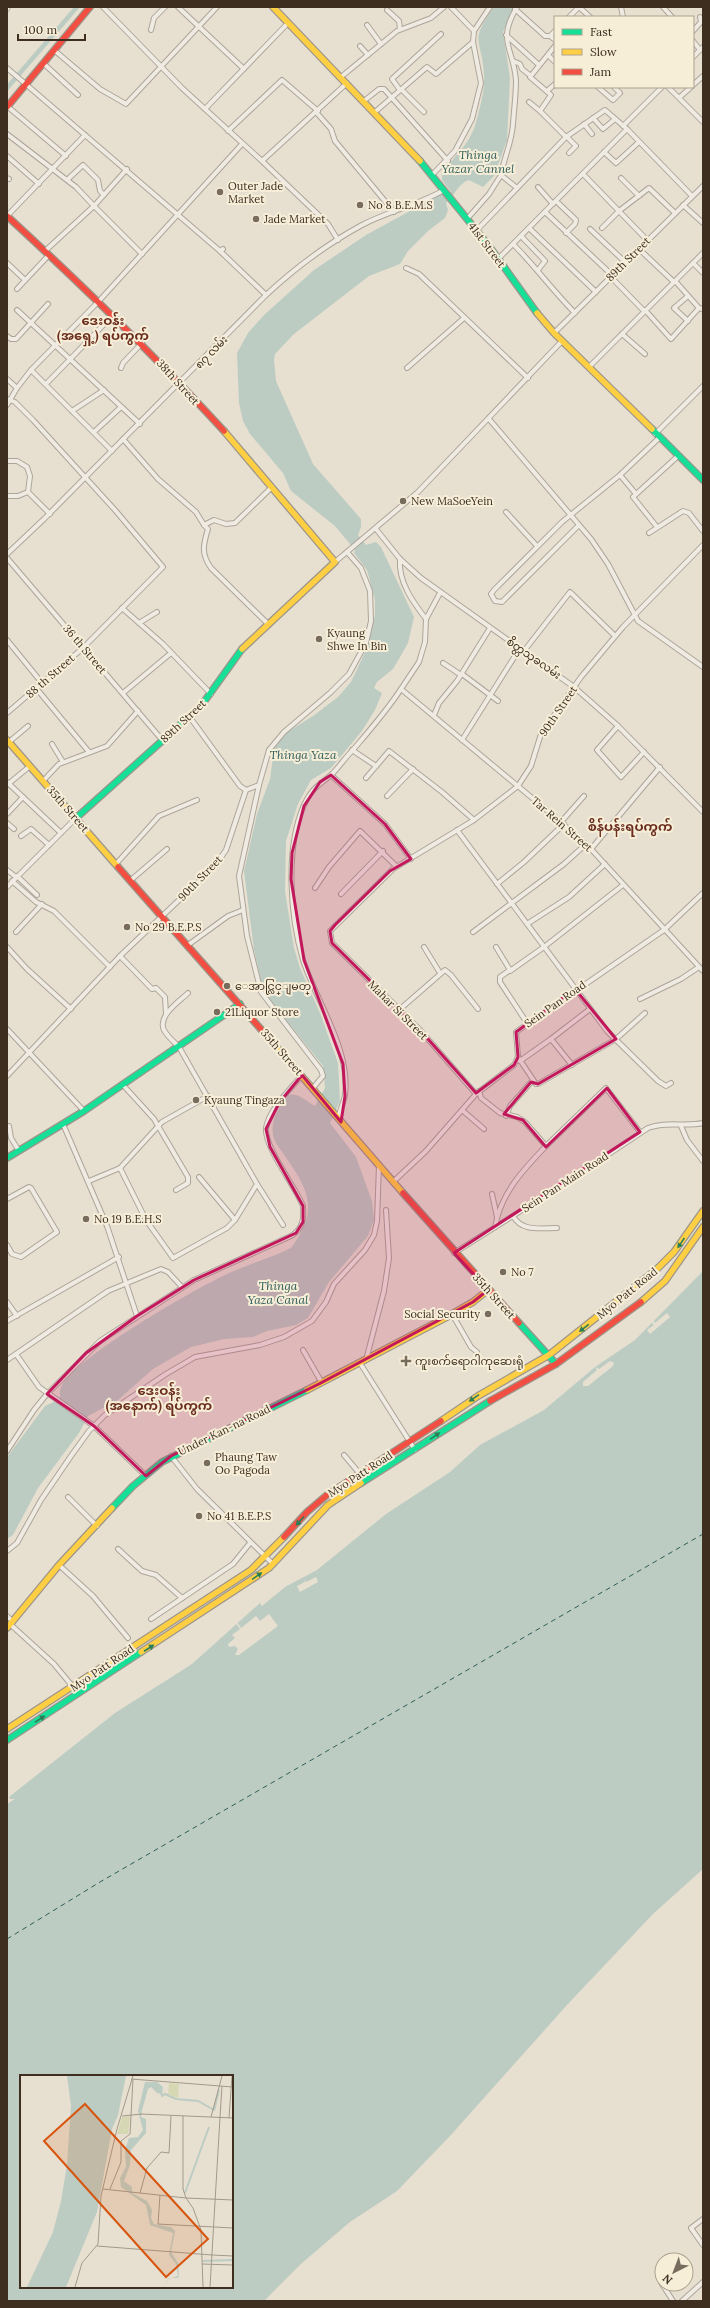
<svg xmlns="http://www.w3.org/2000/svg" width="710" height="2308" viewBox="0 0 710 2308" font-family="Lora,'Noto Sans Myanmar',serif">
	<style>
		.water { fill: #bcccc2; fill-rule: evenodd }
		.pier { fill: #e7e0d1 }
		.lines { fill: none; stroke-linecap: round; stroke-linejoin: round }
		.canal { stroke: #bcccc2; stroke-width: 4.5 }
		.ferry { stroke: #2f5d5a; stroke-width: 1; stroke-dasharray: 5 4; stroke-linecap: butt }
		.street-casing { stroke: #ada599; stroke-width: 6 }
		.fast-casing { stroke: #9c958a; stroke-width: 8 }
		.slow-casing { stroke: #9c958a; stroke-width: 8 }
		.jam-casing { stroke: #9c958a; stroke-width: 8 }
		.street { stroke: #efebe3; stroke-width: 4 }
		.fast { stroke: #16e098; stroke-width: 5.5 }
		.slow { stroke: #ffcf43; stroke-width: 5.5 }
		.jam { stroke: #f24e42; stroke-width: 5.5 }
		.oneway { fill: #2b7e56 }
		.marked { fill: #c2185b; fill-opacity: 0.2; stroke: #c2185b; stroke-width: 3; stroke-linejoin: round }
		.poi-dot { fill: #786c5e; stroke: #f7eed8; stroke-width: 1.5 }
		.labels { text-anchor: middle; stroke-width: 4; stroke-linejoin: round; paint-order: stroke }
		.poi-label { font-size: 11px; fill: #3d2e20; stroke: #f7eed8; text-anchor: start }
		.street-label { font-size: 11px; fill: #3d2e20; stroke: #f7eed8 }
		.water-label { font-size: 12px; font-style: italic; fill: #2f5d5a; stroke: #f7eed8 }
		.quarter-label { font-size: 13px; font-weight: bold; fill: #6b2e1e; stroke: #f7eed8 }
		.inset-river { fill: none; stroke: #bcccc2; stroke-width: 2 }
		.inset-road { fill: none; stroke: #a3998a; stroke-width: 1 }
		.view { fill: #d7550e; fill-opacity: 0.15; stroke: #d7550e; stroke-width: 2 }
		.inset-edge { fill: none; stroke: #3d2e20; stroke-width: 2 }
	</style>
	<rect width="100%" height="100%" fill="#e7e0d1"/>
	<!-- water -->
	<g class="water">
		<path d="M494 7H514L503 32 510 78 507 140 494 176 483 187 469 180C458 183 455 196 446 203L448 210 445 218 428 231 408 251 400 264 369 276 294 334 275 354 274 360 276 381 313 464 361 519V527L358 535 366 545 376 542 381 547 414 617 408 643 399 659 393 669 377 682 374 688 382 693 375 710 362 731 331 768 311 780 298 804 286 841 285 891 294 948 300 968 320 1013 338 1063 340 1101 330 1123 356 1157 372 1201 374 1220 368 1236 329 1282 308 1318 296 1325 267 1331 253 1337 224 1339 191 1347 153 1369 118 1400 88 1416 79 1433 38 1488 13 1535 7 1539V1457L45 1406 60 1399C60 1394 59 1390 62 1385 78 1357 183 1296 215 1280 239 1267 266 1260 291 1248 325 1203 302 1182 276 1143 267 1126 277 1108 289 1095 298 1092 307 1102 315 1106L325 1088 323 1066 268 997 262 985 254 950 244 871 257 814 270 779 274 749 284 734 313 716 338 697 351 682 368 646 375 615V600L367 570 354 553 355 550 335 526 291 491 283 473 250 434 243 421 239 403 237 353 248 333 264 315 314 270 366 235 441 194 451 192 442 180V176C452 155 469 148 476 122 480 107 485 91 484 75 482 37 468 44 494 7Z"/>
		<path d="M703 1271V1869L653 1914 567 2005 450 2136 397 2191 350 2222 302 2263 264 2301H7V1804L15 1799H10L9 1797 115 1713 192 1664 260 1603 262 1606 285 1587 317 1570 386 1514 450 1472 480 1445 544 1410 595 1367 635 1340ZM21 2076H232V2287H21Z"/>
	</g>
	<!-- pier -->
	<g class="pier">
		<path d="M667 1313 670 1317 650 1334 647 1330 654 1325 651 1322 653 1320 655 1323Z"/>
		<path d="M610 1361 614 1363 613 1366 588 1386H583V1382L597 1370 595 1367 599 1369Z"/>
		<path d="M316 1577 318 1582 300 1592 297 1586 305 1582 304 1579 306 1582Z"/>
		<path d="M269 1614 278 1626 239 1655H235L238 1649 235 1646 229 1647 228 1644 235 1638 232 1635 240 1629 236 1623 237 1622 241 1628 256 1616 260 1621Z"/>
	</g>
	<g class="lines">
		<!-- canal -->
		<path class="canal" d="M7 88 77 7"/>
		<!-- ferry -->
		<path class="ferry" d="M7 1939 100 1882 703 1534"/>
		<!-- street casing -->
		<g class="street-casing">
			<g id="street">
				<path d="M103 7 182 88 262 161 347 83"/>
				<path d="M178 7 244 69"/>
				<path d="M451 7 474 31"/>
				<path d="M579 7 590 17"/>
				<path d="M621 7 623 17"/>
				<path d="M663 7 672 17"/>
				<path d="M7 9 8 7"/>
				<path d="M515 9 545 36H550L555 40"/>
				<path d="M387 10 399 21 400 29"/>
				<path d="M569 17 579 7"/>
				<path d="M367 25 381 44"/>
				<path d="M151 30 154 18 165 7"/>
				<path d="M693 31 701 22 700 17"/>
				<path d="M506 35 539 65"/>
				<path d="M550 36 555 31"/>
				<path d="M693 41 700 50"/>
				<path d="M360 46 368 55"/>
				<path d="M555 46 530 77 551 95 540 111 566 137"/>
				<path d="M54 50 100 89 126 104 217 7"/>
				<path d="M548 55 555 62"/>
				<path d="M693 57 703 47"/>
				<path d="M513 61 520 64 522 69 531 76"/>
				<path d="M43 63 78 95"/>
				<path d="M7 68 220 251"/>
				<path d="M341 77 397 31 431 18 444 7"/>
				<path d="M693 85 703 76"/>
				<path d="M598 87 613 100 620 93 614 87"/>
				<path d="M668 87 703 122"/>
				<path d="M401 89 424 112"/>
				<path d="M400 90 392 79 441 34"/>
				<path d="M547 91 555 84"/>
				<path d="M680 97 691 87"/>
				<path d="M364 101 379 89H384L448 161"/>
				<path d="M529 102 540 111"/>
				<path d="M7 106 66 156"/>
				<path d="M205 109 288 23"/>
				<path d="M316 112 331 129 335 141 394 212"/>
				<path d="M375 112 427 67 436 74 473 42"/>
				<path d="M593 118 603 129 615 119"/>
				<path d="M584 124 592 134"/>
				<path d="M623 126 662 87"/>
				<path d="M228 131 282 80 318 111"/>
				<path d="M7 134 76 187 94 206 127 169"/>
				<path d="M566 136 576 146 569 153"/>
				<path d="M604 152 616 163 639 142"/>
				<path d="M7 156 39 184"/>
				<path d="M262 161 328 224 338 240"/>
				<path d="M583 174 647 240"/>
				<path d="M432 175 455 151 472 119 481 83 473 42 474 31 490 7"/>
				<path d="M501 175C504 157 512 142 513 124 514 110 516 94 516 81 514 48 496 42 517 7"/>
				<path d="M7 178 9 179"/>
				<path d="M621 178 639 196"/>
				<path d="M67 180 83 165 98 180 100 191 104 195"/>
				<path d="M538 187 553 204"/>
				<path d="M556 201 576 220 575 224 566 233"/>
				<path d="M683 205 703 223"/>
				<path d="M545 212 612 275"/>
				<path d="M7 216 85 135"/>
				<path d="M467 219 489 194 501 175 517 188"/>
				<path d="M529 228 596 292"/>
				<path d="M602 228 619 211 649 188 675 213"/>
				<path d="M590 229 625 262"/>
				<path d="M476 231 566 137 605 110 627 129 692 196"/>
				<path d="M521 236 545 261 538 270"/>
				<path d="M513 244C535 266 553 291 575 313"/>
				<path d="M638 248 674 282"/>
				<path d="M223 249 220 251 266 295"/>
				<path d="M45 251 94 206 142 254"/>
				<path d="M498 259 627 129"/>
				<path d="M7 263 25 280"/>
				<path d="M693 263 703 273"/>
				<path d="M406 268 419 274 528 378"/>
				<path d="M611 277 644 311"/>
				<path d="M676 282 699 308 703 309"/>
				<path d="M17 289 49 255"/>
				<path d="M17 310 140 424"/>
				<path d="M645 310 671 339 699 308"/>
				<path d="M688 321 674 308 688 296"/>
				<path d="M554 333 703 186"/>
				<path d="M622 334 645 354"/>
				<path d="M7 336 11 339H16L48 304"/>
				<path d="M589 367 703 253"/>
				<path d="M121 368 123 363 142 343"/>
				<path d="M407 368 464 318"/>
				<path d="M31 370 112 451"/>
				<path d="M7 379 17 388"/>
				<path d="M46 384 113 315"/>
				<path d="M7 399 15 402 33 420 115 510 163 567 83 648 7 713"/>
				<path d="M7 405 17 388 31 370 99 301 242 144"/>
				<path d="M72 411 104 390"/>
				<path d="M489 419 591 539 608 564 638 621 703 667"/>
				<path d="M94 432 121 407"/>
				<path d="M655 434 703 386"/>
				<path d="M123 439 158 479 196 512 204 525"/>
				<path d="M7 461H17L27 467 30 476 28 492 50 514"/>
				<path d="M620 475 636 494"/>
				<path d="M7 496H18L28 492"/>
				<path d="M506 512 537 546"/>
				<path d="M579 525 502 602 495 601 491 594 494 590 562 522 620 475 659 438"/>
				<path d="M657 527 633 497 678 456"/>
				<path d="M376 529 400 559 421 578 574 687 617 725 703 812"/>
				<path d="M649 533 683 511 689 513 703 531"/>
				<path d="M7 554 44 519 266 295C295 268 327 244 362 225 389 211 418 205 444 190"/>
				<path d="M7 558 163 741"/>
				<path d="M400 559C398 582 413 602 426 619"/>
				<path d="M335 562 418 492 562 341"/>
				<path d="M440 593 426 619 425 642 419 662 401 689 555 817 591 849 703 971"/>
				<path d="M122 608 163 644 211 694"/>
				<path d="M139 623 157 612"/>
				<path d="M267 623 211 568C201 554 203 545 208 529L204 525 214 520 226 524 235 523 272 487"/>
				<path d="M7 640 42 683"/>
				<path d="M524 651 570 592 615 636"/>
				<path d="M443 663 461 675"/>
				<path d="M462 674 498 701"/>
				<path d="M36 688 89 752"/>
				<path d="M123 693 171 653"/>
				<path d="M434 715 439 703 457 681 490 628"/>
				<path d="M189 716 240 786 246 790"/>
				<path d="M618 726 597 750 621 777 644 752"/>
				<path d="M462 740 520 648"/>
				<path d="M9 742 28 726"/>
				<path d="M52 744 63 762"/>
				<path d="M352 750 376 766"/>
				<path d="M331 775 385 824 411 859"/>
				<path d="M366 778 389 751 442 792 474 820"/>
				<path d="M43 781 59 764 107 746 138 711"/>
				<path d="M7 782 61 833"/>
				<path d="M7 785 30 766"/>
				<path d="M246 790 259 785"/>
				<path d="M387 796 413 769"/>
				<path d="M7 814 23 797"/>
				<path d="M561 822 584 796"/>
				<path d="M7 823 14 829"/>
				<path d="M457 830 607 1031 658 1081 666 1086 671 1083"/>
				<path d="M21 836 31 829 49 845"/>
				<path d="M591 849 660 767"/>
				<path d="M116 864 159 816 197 800"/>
				<path d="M7 870 16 877"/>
				<path d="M17 876 37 895"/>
				<path d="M131 880 167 849"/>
				<path d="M12 881 36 902 54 911 110 967"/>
				<path d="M497 884 524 862 564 824"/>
				<path d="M7 887 76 818"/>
				<path d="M315 888 329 867 360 831 396 866"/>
				<path d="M341 894 383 851"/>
				<path d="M527 924 569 897 605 864"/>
				<path d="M16 932 42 904"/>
				<path d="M473 932 564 864 586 844"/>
				<path d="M188 945 228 916 243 910"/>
				<path d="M7 947 27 969 71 1009"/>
				<path d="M424 947 440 973"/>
				<path d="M496 947 510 970 500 977V982L527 1023"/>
				<path d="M120 956 152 989 156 988 165 997 166 1014"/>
				<path d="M510 971 544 947 623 885"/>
				<path d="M188 993C180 1001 157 1016 164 1030 167 1036 174 1042 179 1047L257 1184 283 1225"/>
				<path d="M640 999 681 979 699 967"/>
				<path d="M399 1010 445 970 451 975 478 1009"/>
				<path d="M7 1029 84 1111"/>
				<path d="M518 1057 536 1084H538L616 1039 645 1013"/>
				<path d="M520 1061 551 1039"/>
				<path d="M572 1065 551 1039 590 1009"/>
				<path d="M7 1076 120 956 215 866 226 850 246 790"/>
				<path d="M123 1085 154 1119 188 1177V1183L176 1190"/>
				<path d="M313 1088 323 1076 321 1070 261 992 247 936 239 876 259 785 269 750 284 732 330 693 349 674 366 643 371 621 370 591 361 568 347 552"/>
				<path d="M479 1091 481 1098 500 1113 517 1117 525 1122 546 1146 606 1088 640 1132"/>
				<path d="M476 1094 420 1030 332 943 330 931 393 869 474 820 518 786 531 766 541 734 581 677 623 627 703 545"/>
				<path d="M462 1110 484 1129"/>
				<path d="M506 1116 510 1106 533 1080"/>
				<path d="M338 1118C340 1110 344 1102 345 1095 351 1050 316 1001 303 960 290 916 285 848 304 805 313 786 319 786 332 774 339 767 345 758 352 751 369 731 386 712 401 689"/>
				<path d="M63 1124 107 1226 137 1316"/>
				<path d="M9 1126 11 1138 19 1151"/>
				<path d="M681 1126 687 1140 703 1161"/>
				<path d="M120 1168 146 1220 173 1258 227 1228 235 1220 199 1177"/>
				<path d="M89 1181 120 1168 162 1122 208 1096"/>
				<path d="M393 1182 426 1151 476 1094 514 1065 518 1057 516 1032 664 930 703 893"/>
				<path d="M492 1194 497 1217"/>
				<path d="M7 1199 29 1187 31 1188 57 1232 21 1257 12 1254 7 1245"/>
				<path d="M513 1216C522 1232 540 1228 557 1228"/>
				<path d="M235 1220 257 1184"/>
				<path d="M495 1227C501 1193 523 1170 546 1146"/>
				<path d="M454 1253 562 1185 648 1128C665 1121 685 1127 703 1123"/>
				<path d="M7 1302 17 1316"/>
				<path d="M452 1314 471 1347 477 1352"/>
				<path d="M7 1321 119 1257"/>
				<path d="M303 1350 322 1383"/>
				<path d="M16 1354 39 1387 94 1426 146 1476"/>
				<path d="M7 1360 108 1291 161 1269 168 1272 182 1287"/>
				<path d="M366 1360 384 1291 389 1258 386 1210"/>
				<path d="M360 1363 415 1450"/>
				<path d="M7 1451 34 1410 47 1394 100 1341 194 1280 291 1236C303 1229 304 1219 303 1206 295 1186 264 1147 266 1128 269 1109 290 1090 302 1075"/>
				<path d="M344 1455 360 1474"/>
				<path d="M171 1456 197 1489 273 1564"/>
				<path d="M68 1497 97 1526"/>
				<path d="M118 1549 142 1571 156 1575 182 1598"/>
				<path d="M7 1551 17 1543 41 1500 71 1456 89 1431 105 1415 166 1374 195 1357 260 1345 284 1337 312 1321 326 1302 334 1284 365 1250 374 1235 377 1221 379 1165"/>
				<path d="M59 1565 93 1596 128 1638"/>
				<path d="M7 1616 13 1622"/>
				<path d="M151 1619 233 1564 250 1543"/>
				<path d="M10 1624 54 1664 78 1693"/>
				<path d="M703 2219 691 2228 703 2245"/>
				<path d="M662 2284 673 2301"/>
				<path d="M682 2301 703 2282"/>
			</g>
		</g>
		<!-- fast casing -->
		<g class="fast-casing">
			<g id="fast">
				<path d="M420 161 489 246 537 313"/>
				<path d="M652 429 703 480"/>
				<path d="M76 818 201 706 242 649"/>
				<path d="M7 1158 84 1111 240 1004"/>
				<path d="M519 1323 556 1364"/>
				<path d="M361 1483 490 1401"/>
				<path d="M112 1508 133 1486 162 1462 307 1390"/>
				<path d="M7 1740 141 1652"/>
			</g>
		</g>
		<!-- slow casing -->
		<g class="slow-casing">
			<g id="slow">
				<path d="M273 7 420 161"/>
				<path d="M537 313 554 333 652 429"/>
				<path d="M224 431 335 562 242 649"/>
				<path d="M7 740 118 867"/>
				<path d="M266 1035 403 1193"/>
				<path d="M641 1302 665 1281 703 1227"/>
				<path d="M307 1390 445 1318 473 1302 488 1290"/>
				<path d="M441 1421 478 1396 549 1355 657 1269 674 1252 703 1211"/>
				<path d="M7 1628 59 1565 112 1508"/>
				<path d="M141 1652 269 1568 328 1505 361 1483"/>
				<path d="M7 1729 251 1570 284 1537"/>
			</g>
		</g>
		<!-- jam casing -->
		<g class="jam-casing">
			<g id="jam">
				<path d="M7 107 90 7"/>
				<path d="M7 216C82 285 155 356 224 431"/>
				<path d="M118 867 266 1035"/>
				<path d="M403 1193 519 1323"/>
				<path d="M490 1401 556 1364 641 1302"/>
				<path d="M284 1537 307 1512 327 1495 441 1421"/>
			</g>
		</g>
		<!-- street -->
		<use href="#street" class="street"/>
		<!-- fast -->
		<use href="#fast" class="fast"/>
		<!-- slow -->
		<use href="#slow" class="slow"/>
		<!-- jam -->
		<use href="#jam" class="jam"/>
	</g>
	<!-- one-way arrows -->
	<defs><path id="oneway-solid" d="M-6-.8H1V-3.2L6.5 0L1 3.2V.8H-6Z"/></defs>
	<g class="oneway">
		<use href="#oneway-solid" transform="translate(681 1243) rotate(124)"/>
		<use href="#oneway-solid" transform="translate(584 1328) rotate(142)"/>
		<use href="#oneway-solid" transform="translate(474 1398) rotate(146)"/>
		<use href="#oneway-solid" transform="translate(435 1436) rotate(-35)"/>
		<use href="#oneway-solid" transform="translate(300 1521) rotate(132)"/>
		<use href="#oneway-solid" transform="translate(257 1576) rotate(-34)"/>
		<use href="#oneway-solid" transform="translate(149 1648) rotate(-33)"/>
		<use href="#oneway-solid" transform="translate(40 1719) rotate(-33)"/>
	</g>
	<!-- marked area -->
	<path class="marked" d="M331 775 385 824 411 859 390 871 335 925 330 931 332 943 420 1030 476 1093 514 1065 518 1057 516 1032 575 989 616 1039 538 1084 531 1082 504 1114 523 1120 546 1147 607 1088 640 1132 454 1253 488 1290 473 1302 319 1384 171 1456 146 1476 94 1426 47 1394 86 1353 137 1316 194 1280 296 1233 303 1222V1206L270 1147 266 1129 279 1103 302 1075 341 1122 345 1096 343 1064 304 960 291 879 292 853 304 806 320 782Z"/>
	<!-- markers -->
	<g class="poi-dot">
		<circle cx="220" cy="192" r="4"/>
		<circle cx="360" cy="205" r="4"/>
		<circle cx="256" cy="219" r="4"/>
		<circle cx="403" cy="501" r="4"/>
		<circle cx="319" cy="639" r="4"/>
		<circle cx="127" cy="927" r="4"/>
		<circle cx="227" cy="986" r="4"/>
		<circle cx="217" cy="1012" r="4"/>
		<circle cx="196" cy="1100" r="4"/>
		<circle cx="86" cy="1219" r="4"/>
		<circle cx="503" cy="1272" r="4"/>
		<circle cx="488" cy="1314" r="4"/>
		<path d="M404 1355h4v4h4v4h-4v4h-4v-4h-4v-4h4z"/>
		<circle cx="207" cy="1463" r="4"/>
		<circle cx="199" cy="1516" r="4"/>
	</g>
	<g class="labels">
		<!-- poi labels -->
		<g class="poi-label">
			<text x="228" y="190">Outer Jade<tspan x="228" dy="13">Market</tspan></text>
			<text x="368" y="209">No 8 B.E.M.S</text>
			<text x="264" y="223">Jade Market</text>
			<text x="411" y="505">New MaSoeYein</text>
			<text x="327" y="637">Kyaung<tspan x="327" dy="13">Shwe In Bin</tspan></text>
			<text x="135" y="931">No 29 B.E.P.S</text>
			<text x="235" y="990">ေအာင္လြင္ျမတ္</text>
			<text x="225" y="1016">21Liquor Store</text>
			<text x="204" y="1104">Kyaung Tingaza</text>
			<text x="94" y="1223">No 19 B.E.H.S</text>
			<text x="511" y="1276">No 7</text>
			<text x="480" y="1318" text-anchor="end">Social Security</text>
			<text x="415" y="1365">ကူးစက်ရောဂါကုဆေးရုံ</text>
			<text x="215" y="1461">Phaung Taw<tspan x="215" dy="13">Oo Pagoda</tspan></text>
			<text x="207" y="1520">No 41 B.E.P.S</text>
		</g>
		<!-- street labels -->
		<g class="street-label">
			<text transform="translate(487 245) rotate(53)" y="4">41st Street</text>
			<text transform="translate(628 259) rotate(-45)" y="4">89th Street</text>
			<text transform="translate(211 352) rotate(-46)" y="4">၈၇ လမ်း</text>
			<text transform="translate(178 382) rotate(48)" y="4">38th Street</text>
			<text transform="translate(85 649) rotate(50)" y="4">36 th Street</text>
			<text transform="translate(534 658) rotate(35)" y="4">စိတ္တသုခလမ်း</text>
			<text transform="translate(50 676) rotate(-41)" y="4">88 th Street</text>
			<text transform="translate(558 711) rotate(-56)" y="4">90th Street</text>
			<text transform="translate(183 721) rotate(-43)" y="4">89th Street</text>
			<text transform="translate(68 809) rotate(49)" y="4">35th Street</text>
			<text transform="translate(562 824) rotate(41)" y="4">Tar Rein Street</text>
			<text transform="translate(200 878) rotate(-46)" y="4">90th Street</text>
			<text transform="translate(555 1004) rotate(-35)" y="4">Sein Pan Road</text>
			<text transform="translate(398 1010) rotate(45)" y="4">Mahar Si Street</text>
			<text transform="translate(282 1052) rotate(49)" y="4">35th Street</text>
			<text transform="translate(565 1182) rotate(-33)" y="4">Sein Pan Main Road</text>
			<text transform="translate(627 1293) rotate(-39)" y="4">Myo Patt Road</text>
			<text transform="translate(494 1296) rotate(48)" y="4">35th Street</text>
			<text transform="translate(224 1430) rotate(-26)" y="4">Under Kan-na Road</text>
			<text transform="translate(360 1474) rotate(-33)" y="4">Myo Patt Road</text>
			<text transform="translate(102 1668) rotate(-34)" y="4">Myo Patt Road</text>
		</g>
		<!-- water labels -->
		<g class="water-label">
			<text x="478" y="159">Thinga<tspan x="478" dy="14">Yazar Cannel</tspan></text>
			<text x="303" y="759">Thinga Yaza</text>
			<text x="278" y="1290">Thinga<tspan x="278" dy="14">Yaza Canal</tspan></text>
		</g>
		<!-- quarter labels -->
		<g class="quarter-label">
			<text x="103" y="325">ဒေးဝန်း<tspan x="103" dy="15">(အရှေ့) ရပ်ကွက်</tspan></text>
			<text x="630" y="831">စိန်ပန်းရပ်ကွက်</text>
			<text x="159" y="1395">ဒေးဝန်း<tspan x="159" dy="15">(အနောက်) ရပ်ကွက်</tspan></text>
		</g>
	</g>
	<!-- overview -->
	<g transform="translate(20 2075)">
		<rect width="213" height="213" fill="#e7e0d1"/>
		<path d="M149 8 159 9 158 23 148 19ZM110 41 108 59H97L102 42Z" fill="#d6d7b3"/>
		<path d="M47 1H106L98 40 92 54 77 137 46 212H7L33 157 41 126 47 90 51 31ZM125 7H137L143 12 142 19 137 18 131 12 128 14 121 39V42L126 44V58L111 75 110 90 104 106 112 112V118L127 126 132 135 131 143 134 149 151 152 155 156 151 177 158 188 159 201 158 203H149L144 212 148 204 158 201 156 189 149 180 153 158 130 150 126 130 101 112 100 103 106 92 105 75 109 63 118 62 123 55 118 36Z" fill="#bcccc2"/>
		<path class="inset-river" d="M90 1 88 34 97 42M141 17 142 21 145 19 156 24 178 26 194 35M194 36 199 15M165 118 189 52M183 186 213 185M29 212 87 43 94 40"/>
		<path class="inset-road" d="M111 4 213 12M121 39 213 43M102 41 122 39M163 41V114L166 123M191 42 202 1M200 42 202 11M209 43 212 1M83 114 166 123 213 125M90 114 101 87V66L110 59 113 4M120 118 127 93 141 77 149 78 151 41M140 120 138 149 213 153M166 123 173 133 181 155 183 212M77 171 192 180M192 180 213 181M182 189 213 190M55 212 62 188 78 169 81 121 97 54 113 1M190 212 200 42"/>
		<path class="view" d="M65 29 188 164 146 202 24 66Z"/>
		<rect width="213" height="213" class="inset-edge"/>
	</g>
	<!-- border -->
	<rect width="710" height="2308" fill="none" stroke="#3d2e20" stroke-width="16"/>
	<!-- legend -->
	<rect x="554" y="16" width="140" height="72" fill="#f7eed8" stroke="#ada18e"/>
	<rect x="562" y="29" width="20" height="6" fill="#16e098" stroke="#ada18e"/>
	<text x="590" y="36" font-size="12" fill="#3d2e20">Fast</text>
	<rect x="562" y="49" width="20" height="6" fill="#ffcf43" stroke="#ada18e"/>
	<text x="590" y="56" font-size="12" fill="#3d2e20">Slow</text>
	<rect x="562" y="69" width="20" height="6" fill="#f24e42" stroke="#ada18e"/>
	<text x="590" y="76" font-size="12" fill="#3d2e20">Jam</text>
	<!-- north arrow -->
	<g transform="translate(674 2272) rotate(222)"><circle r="19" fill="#f7eed8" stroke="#ada18e"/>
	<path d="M0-3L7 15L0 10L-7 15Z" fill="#786c5e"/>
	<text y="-6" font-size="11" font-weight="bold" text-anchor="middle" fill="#3d2e20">N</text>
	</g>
	<!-- scale -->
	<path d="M18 34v6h67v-6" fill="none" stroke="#3d2e20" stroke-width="2"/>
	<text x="24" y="34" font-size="12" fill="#3d2e20" stroke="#f7eed8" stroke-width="3" paint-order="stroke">100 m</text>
</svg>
